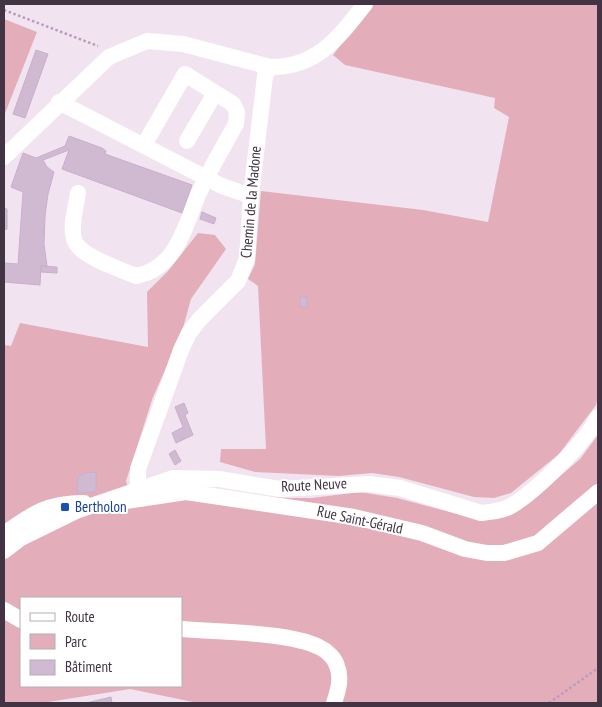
<svg xmlns="http://www.w3.org/2000/svg" width="602" height="707" viewBox="0 0 602 707" font-family="'PT Sans Narrow',sans-serif">
	<style>
		.green { fill: #e3aeba; fill-rule: evenodd }
		.building { fill: #d0bad2; stroke: #caaecc }
		.lines { fill: none; stroke-linecap: round; stroke-linejoin: round }
		.path { stroke: #bc99bd; stroke-width: 2.5; stroke-dasharray: 2.5 2.5; stroke-linecap: butt }
		.minor { stroke: #fff; stroke-width: 16 }
		.transit-dot { fill: #1a4fb4; stroke: #fff; stroke-width: 2 }
		.labels { text-anchor: middle; stroke-width: 4; stroke-linejoin: round; paint-order: stroke }
		.street-label { font-size: 15px; fill: #423443; stroke: #fff }
		.transit-label { font-size: 15px; fill: #164399; stroke: #fff; text-anchor: start }
	</style>
	<rect width="100%" height="100%" fill="#f1e4f0"/>
	<!-- green -->
	<g class="green">
		<path d="M373 4H598V396L596 405 559 454 511 493 494 498 474 497 399 477 372 473 339 476 255 472 220 462 221 449H266L258 286 248 279 255 264 261 191 423 210 488 222 509 117 494 108 495 98 345 65 333 55Z"/>
		<path d="M4 19 37 32 4 116Z"/>
		<path d="M198 233 215 235 226 249 191 299 181 335 153 397 126 481 133 505 208 490 285 498H312L360 492 397 498 476 519 531 501 580 459 598 435V703H198L130 689 42 703H4V345L11 346 20 323 148 347 147 292 168 271ZM21 598H181V686H21Z"/>
	</g>
	<!-- building -->
	<g class="building">
		<path d="M36 50 48 54 25 118 13 114Z"/>
		<path d="M69 136 102 148 106 151 105 154 192 185 182 213 62 169 69 150 43 160 47 167 54 172 48 194 45 216 44 244 47 266H41L40 285 4 282V263L18 264 23 192 11 187 23 153 36 158 65 146Z"/>
		<path d="M4 208 7 209V229L4 230Z"/>
		<path d="M202 212 216 218 214 224 200 219Z"/>
		<path d="M41 266 57 267V273L41 272Z"/>
		<rect x="300" y="297" width="7" height="10"/>
		<path d="M184 403 188 413 185 415 193 435 176 443 172 433 183 427 175 407Z"/>
		<path d="M175 450 181 461 175 465 169 454Z"/>
		<path d="M96 472V492L77 493 78 477 84 473Z"/>
		<path d="M111 697 112 703H86Z"/>
	</g>
	<g class="lines">
		<!-- path -->
		<g class="path">
			<path d="M4 10 98 46"/>
			<path d="M549 703 598 668"/>
		</g>
		<!-- minor -->
		<g class="minor">
			<path d="M59 102 222 186 251 196"/>
			<path d="M187 141 215 93"/>
			<path d="M4 157 109 57 147 41 183 44 270 67"/>
			<path d="M78 193C76 208 70 225 74 239 78 256 120 269 136 276 176 269 185 227 198 195 209 171 223 147 236 124L237 112 233 104 185 74 144 145"/>
			<path d="M138 489V469L181 350 189 333 199 320 238 281 247 259 251 196 265 76 270 67C317 68 339 37 365 4"/>
			<path d="M119 502 186 492 354 517 422 533 465 549 487 553H504L538 543 598 492"/>
			<path d="M4 534C33 513 48 503 84 503"/>
			<path d="M4 551 21 538 76 511 173 478 219 479 280 489 369 484 400 488 481 513C491 512 502 511 511 506 535 492 586 442 598 417"/>
			<path d="M4 610 21 620"/>
			<path d="M181 629C216 632 289 632 319 647 326 650 335 658 337 666 342 678 338 691 334 703"/>
		</g>
	</g>
	<!-- markers -->
	<rect class="transit-dot" x="60" y="502" width="10" height="10" rx="2.5"/>
	<g class="labels">
		<!-- street labels -->
		<g class="street-label">
			<text transform="translate(251 202) rotate(-85)" y="5">Chemin de la Madone</text>
			<text transform="translate(314 485) rotate(-3)" y="5">Route Neuve</text>
			<text transform="translate(360 520) rotate(12)" y="5">Rue Saint-Gérald</text>
		</g>
		<!-- transit labels -->
		<g class="transit-label">
			<text x="75" y="512">Bertholon</text>
		</g>
	</g>
	<!-- border -->
	<rect width="602" height="707" fill="none" stroke="#423443" stroke-width="10"/>
	<!-- legend -->
	<rect x="20" y="597" width="162" height="90" fill="#ffffff" stroke="#b3aeb4"/>
	<rect x="30" y="613" width="25" height="8" fill="#ffffff" stroke="#b3aeb4"/>
	<text x="65" y="622" font-size="15" fill="#423443">Route</text>
	<rect x="30" y="634" width="25" height="15" fill="#e3aeba" stroke="#b3aeb4"/>
	<text x="65" y="647" font-size="15" fill="#423443">Parc</text>
	<rect x="30" y="660" width="25" height="15" fill="#d0bad2" stroke="#b3aeb4"/>
	<text x="65" y="672" font-size="15" fill="#423443">Bâtiment</text>
</svg>
